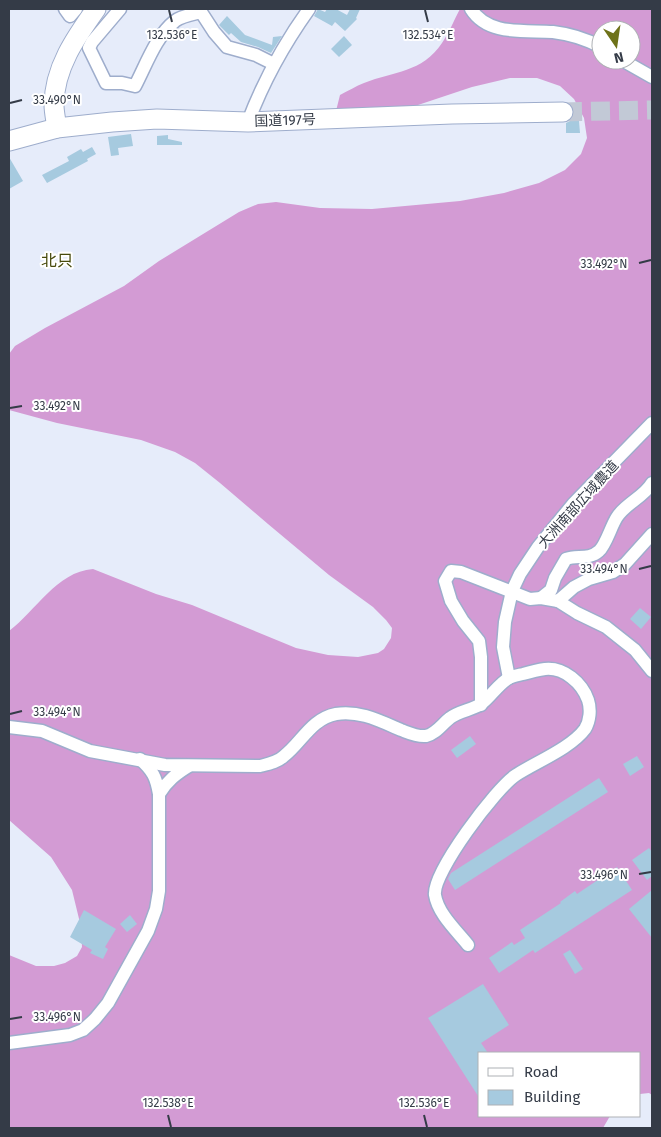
<svg xmlns="http://www.w3.org/2000/svg" width="661" height="1137" viewBox="0 0 661 1137" font-family="'Fira Sans','Noto Sans JP',sans-serif">
	<style>
		.forest { fill: #d39bd4; fill-rule: evenodd }
		.building { fill: #a6cadf }
		.lines { fill: none; stroke-linecap: round; stroke-linejoin: round }
		.highway-tunnel { stroke: #c2c9d6; stroke-width: 19; stroke-dasharray: 19 9; stroke-linecap: butt }
		.minor-casing { stroke: #9eadcc; stroke-width: 15 }
		.highway-casing { stroke: #9eadcc; stroke-width: 21 }
		.minor { stroke: #fff; stroke-width: 12 }
		.highway { stroke: #fff; stroke-width: 19 }
		.ticks { fill: none; stroke: #343b47; stroke-width: 2 }
		.labels { text-anchor: middle; stroke-width: 4; stroke-linejoin: round; paint-order: stroke }
		.street-label { font-size: 14px; fill: #343b47; stroke: #fff }
		.quarter-label { font-size: 16px; fill: #474a0c; stroke: #fff }
		.ticks-label { font-size: 12px; text-anchor: middle; fill: #343b47; stroke: #fff; stroke-width: 4; stroke-linejoin: round; paint-order: stroke }
	</style>
	<rect width="100%" height="100%" fill="#e6ecfa"/>
	<!-- forest -->
	<path class="forest" d="M460 9H652V1095L649 1093 640 1094V1053H480V1116H610L603 1128H9V955L36 966H54L65 963 77 956 82 947 81 927 72 890 51 857 9 820V631C36 611 56 572 93 569L156 594 192 605 296 648 328 655 358 657 378 653 384 649 391 638 392 628 386 620 373 607 329 575 268 524 220 483 195 463 175 452 141 440 57 423 9 410V354L15 346 45 328 124 286 159 261 239 212 258 204 276 202 320 208 372 209 460 201 504 193 539 183 565 170 581 154 587 138 584 118 574 99 560 86 537 78H510L472 87 370 121 336 111 340 95C348 91 356 86 364 83 394 71 422 73 442 43 449 33 454 20 460 9ZM601 30H631V60H601Z"/>
	<!-- building -->
	<g class="building">
		<path d="M318 9 325 12 327 9H336L347 15 350 9H360L356 18 357 19 345 31 335 22 332 26 314 16Z"/>
		<path d="M227 16 245 35 272 45 273 37 282 36 271 53 258 47 241 42 231 33 229 35 219 25Z"/>
		<path d="M344 36 352 45 339 57 331 49Z"/>
		<path d="M570 121H579L580 133H566V123Z"/>
		<path d="M131 134 133 146 118 148 119 155 111 156 108 137Z"/>
		<path d="M168 135V139L182 142V145H157V136Z"/>
		<path d="M92 147 96 154 87 159 88 161 47 183 42 175 69 161 67 157 81 149 83 152Z"/>
		<path d="M9 157 23 181 9 189Z"/>
		<path d="M640 608 651 617 641 629 630 619Z"/>
		<path d="M470 736 476 744 457 758 451 750Z"/>
		<path d="M637 756 644 767 630 776 623 764Z"/>
		<path d="M599 778 608 792 455 890 448 879 451 873Z"/>
		<path d="M649 848 652 852V876L647 880 632 860Z"/>
		<path d="M617 867 632 890 535 953 533 950 499 973 489 958 512 942 514 945 525 938 520 930 561 903 560 902 575 891 577 894Z"/>
		<path d="M652 890V938L629 909Z"/>
		<path d="M84 910 116 929 105 947 108 949 103 959 90 953 92 950 70 937Z"/>
		<path d="M130 915 137 924 127 932 120 924Z"/>
		<path d="M570 950 583 969 575 974 563 954Z"/>
		<path d="M483 984 509 1025 481 1043 488 1053H480V1099L428 1018Z"/>
	</g>
	<g class="lines">
		<!-- highway-tunnel -->
		<path class="highway-tunnel" d="M563 112 652 110"/>
		<!-- minor casing -->
		<g class="minor-casing">
			<g id="minor">
				<path d="M65 9 70 16 76 9"/>
				<path d="M120 9 92 42 89 48 106 83H122L135 86C146 65 156 36 175 21 181 16 193 14 201 12L214 32 227 47 256 55 274 64"/>
				<path d="M471 9C488 36 524 30 553 32 570 34 586 39 601 47"/>
				<path d="M622 60 652 77"/>
				<path d="M248 122C263 82 284 44 309 9"/>
				<path d="M541 598 551 590 555 578 566 559C577 555 589 560 599 551 606 545 611 526 617 517 626 503 644 497 652 483"/>
				<path d="M558 601 574 587 589 579 613 572 625 564 652 534"/>
				<path d="M509 678 503 647 505 622 512 591 520 574 538 547 573 504 652 423"/>
				<path d="M481 705V657L479 641 463 621 451 601 445 581 451 571 461 572 530 599 541 598 558 601 577 613 606 627 635 650 652 671"/>
				<path d="M9 727 42 731 90 751 165 765 260 766C268 764 278 762 284 756 302 742 311 719 336 714 359 710 380 721 401 730 409 733 417 737 426 736 436 734 443 723 450 718 459 711 472 710 481 704 491 697 498 684 509 678 513 676 519 675 523 674 530 672 538 670 545 669 564 667 582 683 588 700 591 709 590 721 585 729 571 748 536 762 516 775 496 788 432 873 435 895 438 914 457 931 468 945"/>
				<path d="M140 759C153 771 156 777 159 794 167 781 176 774 189 766"/>
				<path d="M9 1043 70 1035 83 1030 95 1019 108 1003 148 931 156 909 159 891V794"/>
			</g>
		</g>
		<!-- highway casing -->
		<g class="highway-casing">
			<g id="highway">
				<path d="M57 128C56 121 54 112 54 105 54 68 76 37 96 9"/>
				<path d="M9 141 57 128 112 122 157 119 248 122 452 114 563 112"/>
			</g>
		</g>
		<!-- minor -->
		<use href="#minor" class="minor"/>
		<!-- highway -->
		<use href="#highway" class="highway"/>
	</g>
	<!-- ticks -->
	<path class="ticks" d="M169 10 172 22M425 10 428 22M10 103 22 100M639 263 651 260M10 408 22 406M639 569 651 566M10 714 22 711M639 874 651 872M10 1019 22 1017M168 1115 171 1127M424 1115 427 1127"/>
	<g class="labels">
		<!-- street labels -->
		<g class="street-label">
			<text transform="translate(285 120) rotate(-2)" y="5">国道197号</text>
			<text transform="translate(578 504) rotate(-48)" y="5">大洲南部広域農道</text>
		</g>
		<!-- quarter labels -->
		<g class="quarter-label">
			<text x="57" y="266">北只</text>
		</g>
	</g>
	<g class="ticks-label">
		<text x="172" y="39">132.536°E</text>
		<text x="428" y="39">132.534°E</text>
		<text x="57" y="104">33.490°N</text>
		<text x="604" y="268">33.492°N</text>
		<text x="57" y="410">33.492°N</text>
		<text x="604" y="573">33.494°N</text>
		<text x="57" y="716">33.494°N</text>
		<text x="604" y="879">33.496°N</text>
		<text x="57" y="1021">33.496°N</text>
		<text x="168" y="1107">132.538°E</text>
		<text x="424" y="1107">132.536°E</text>
	</g>
	<!-- border -->
	<rect width="661" height="1137" fill="none" stroke="#343b47" stroke-width="20"/>
	<!-- legend -->
	<rect x="478" y="1052" width="162" height="65" fill="#ffffff" stroke="#aeb1b5"/>
	<rect x="488" y="1068" width="25" height="8" fill="#ffffff" stroke="#aeb1b5"/>
	<text x="524" y="1077" font-size="15" fill="#343b47">Road</text>
	<rect x="488" y="1090" width="25" height="15" fill="#a6cadf" stroke="#aeb1b5"/>
	<text x="524" y="1102" font-size="15" fill="#343b47">Building</text>
	<!-- north arrow -->
	<g transform="translate(616 45) rotate(167)"><circle r="24" fill="#ffffff" stroke="#aeb1b5"/>
	<path d="M0-4L9 19L0 12L-9 19Z" fill="#6e7219"/>
	<text y="-8" font-size="14" font-weight="bold" text-anchor="middle" fill="#343b47">N</text>
	</g>
</svg>
